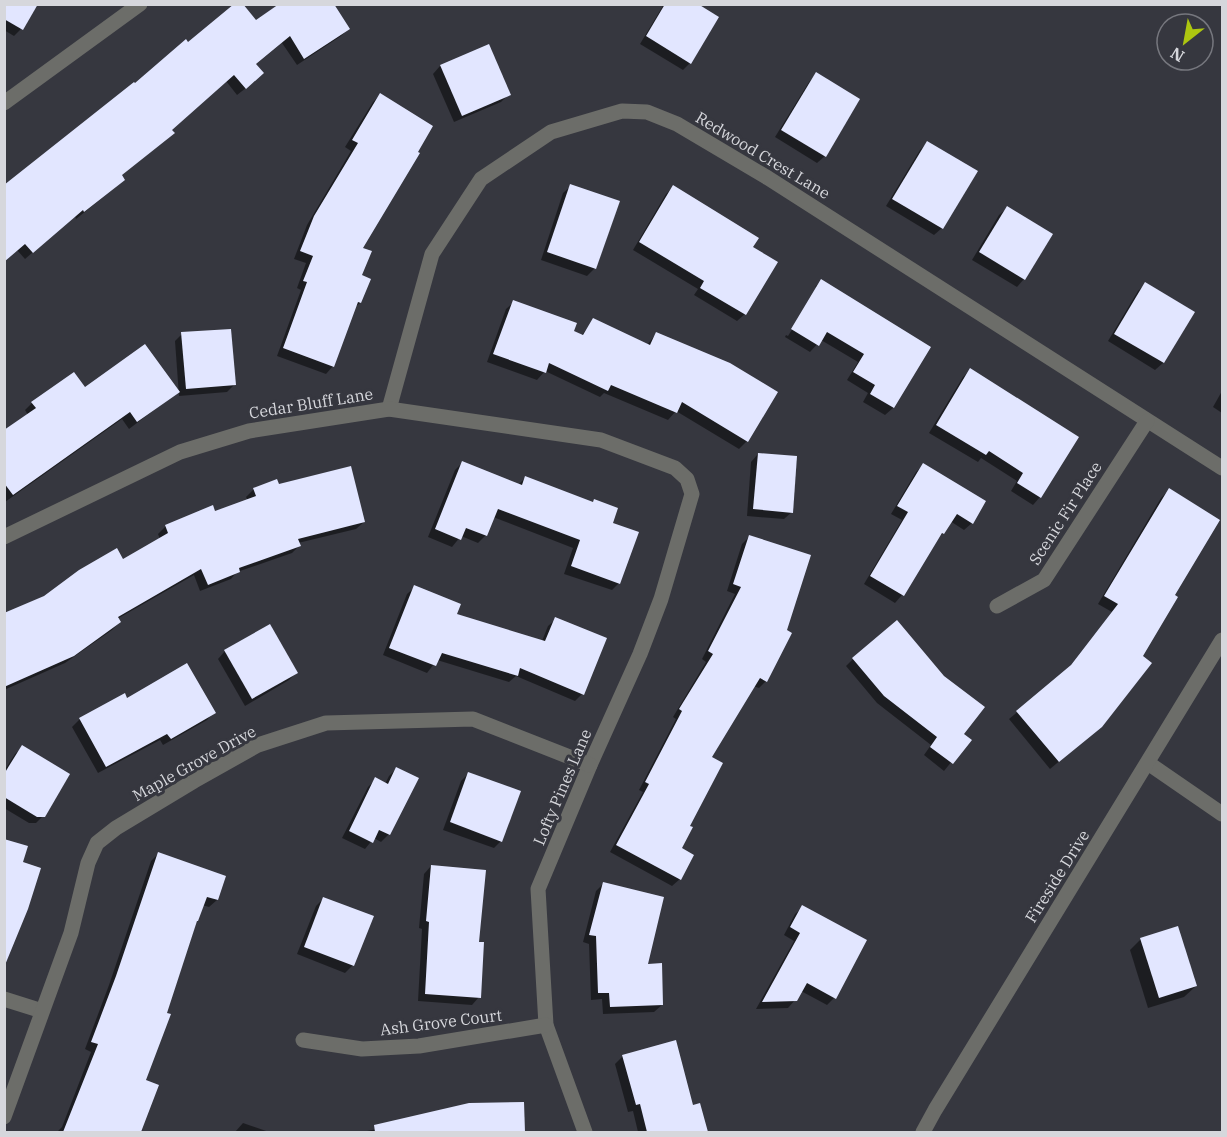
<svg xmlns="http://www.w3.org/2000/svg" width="1227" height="1137" viewBox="0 0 1227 1137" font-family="'IBM Plex Serif',serif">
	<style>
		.shadow { fill: #0007 }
		.building { fill: #e2e6ff }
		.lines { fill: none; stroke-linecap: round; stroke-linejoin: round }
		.minor { stroke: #6c6d69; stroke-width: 15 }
		.labels { text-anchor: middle; stroke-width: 6; stroke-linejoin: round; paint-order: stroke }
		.street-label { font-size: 16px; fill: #d6d7dc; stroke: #36373f }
	</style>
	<rect width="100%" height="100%" fill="#36373f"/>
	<!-- shadow -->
	<g class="shadow">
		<path d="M4 4 21 29 14 36 4 30Z"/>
		<path d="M664 4H695L690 63 683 70 640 44Z"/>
		<path d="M255 22 348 29 341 36 297 65 282 43 255 65V81L237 95 226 81 171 130 173 133 166 140 120 176 116 187 76 219 75 216 25 259 17 250 188 44Z"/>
		<path d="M488 46 509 94 501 102 454 122 433 74 440 66Z"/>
		<path d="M816 74 825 156 817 163 775 137 809 82Z"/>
		<path d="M380 95 361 248 360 303 354 308 333 366 326 374 277 356 301 290 297 288 306 263 294 259 307 225 351 151 345 147 373 102Z"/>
		<path d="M927 143 942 228 934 235 886 206 920 150Z"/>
		<path d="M571 186 595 268 587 276 541 260 563 193Z"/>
		<path d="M673 187 745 314 737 321 694 295 698 289 633 250 666 194Z"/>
		<path d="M1007 208 1024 279 1017 287 972 260 999 215Z"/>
		<path d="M821 281 929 347 893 408 885 415 863 402 868 393 847 380 858 362 821 340 810 352 785 337 786 335 788 336 818 287H815Z"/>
		<path d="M1145 284 1193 312 1163 363 1155 370 1108 341 1138 291Z"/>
		<path d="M514 302 581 336 594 320 647 345 656 334 747 441 739 449 676 411 668 420 604 393 600 397 545 371 537 380 487 362 506 309Z"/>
		<path d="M182 334 234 385 227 392 179 396 175 341Z"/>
		<path d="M970 370 1077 438 1040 497 1033 505 1011 491 1017 481 981 458 978 462 929 433 963 377Z"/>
		<path d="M84 389 178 392 129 429 122 419 5 502 4 432 28 415 25 410 32 403Z"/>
		<path d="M1222 391V413L1213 407Z"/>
		<path d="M758 454 792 512 784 519 747 516 751 462Z"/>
		<path d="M463 462 518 485 526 477 611 524 619 583 612 590 564 574 573 548 493 517 486 535 478 543 461 536 452 547 428 537 455 470Z"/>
		<path d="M923 465 972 523 964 530 950 521 943 533 936 540 902 595 895 603 864 584 902 520 891 514 916 472Z"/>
		<path d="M278 486 364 522 356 529 298 543 299 546 292 553 237 572 231 579 200 591 194 575 117 619 120 622 112 630 65 663 4 690V614L123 561 160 539 158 534 166 526 248 501 246 497 254 489Z"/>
		<path d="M1169 490 1092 734 1050 769 1009 719 1067 670 1112 612 1098 604 1161 498Z"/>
		<path d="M749 537 766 681 759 688 753 686 710 758 680 848V879L672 886 610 852 643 792 639 790 676 719 673 717 706 662 702 659 735 594 727 591 742 544Z"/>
		<path d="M415 587 455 615 542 641 548 626 556 619 582 694 575 701 516 676 509 682 437 660 427 673 383 655 407 594Z"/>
		<path d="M225 651 296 673 289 680 245 706 218 659Z"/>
		<path d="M853 659 969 740 944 771 924 755 931 745 877 703 846 666Z"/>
		<path d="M127 700 214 712 207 720 163 745 160 740 98 773 72 727 80 719Z"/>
		<path d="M22 747 43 816 36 823H29L4 808V771L15 754Z"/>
		<path d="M396 769 389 834 381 842 374 838 365 849 342 838 368 787 376 779 385 784 389 776Z"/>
		<path d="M469 773 501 841 494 848 443 830 461 781Z"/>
		<path d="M158 854 224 877 217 900 209 907 202 905 144 1081 139 1132H57L62 1127 91 1052 85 1049 109 985 151 861Z"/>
		<path d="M431 866 478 943 479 997 472 1005 418 1001 422 929 419 928 424 874Z"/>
		<path d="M603 884 646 965 662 1005 654 1012 603 1014 602 999 591 1000 589 944 583 942 596 891Z"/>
		<path d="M324 898 353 965 345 973 297 954 316 906Z"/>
		<path d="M803 907 834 998 827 1005 801 991 795 1000 788 1008 756 1009 794 941 784 935 795 914Z"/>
		<path d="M1141 939 1196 986 1184 997 1148 1008 1130 950Z"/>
		<path d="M623 1056 692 1107 699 1105 706 1132H638L633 1111 628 1112 615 1064Z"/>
		<path d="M523 1103V1132H362L392 1126Z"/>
		<path d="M243 1123 269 1132H235Z"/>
	</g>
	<!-- building -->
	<g class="building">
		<path d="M4 4H38L23 30 4 19Z"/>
		<path d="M234 4H243L256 20 279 4H334L350 29 304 59 290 36 256 64 264 73 246 89 234 75 172 130 175 133 122 175 125 180 84 212 83 210 33 253 25 244 4 262V185L134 82 135 83 186 39 188 42Z"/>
		<path d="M665 4H698L719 17 691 64 646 36Z"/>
		<path d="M489 44 511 95 462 116 440 65Z"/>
		<path d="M816 72 860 99 826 157 781 130Z"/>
		<path d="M380 93 433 126 418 152 420 153 363 248 372 251 362 275 371 279 361 303 358 302 334 367 283 348 307 282 303 281 313 256 300 251 314 216 358 143 352 140Z"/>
		<path d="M927 141 978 171 943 229 892 199Z"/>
		<path d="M570 184 620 201 596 269 547 252Z"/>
		<path d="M673 185 759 238 753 247 778 262 746 315 700 288 704 281 639 242Z"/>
		<path d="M1007 206 1053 234 1025 280 979 252Z"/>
		<path d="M821 279 931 347 894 408 870 394 875 385 853 372 864 354 827 332 819 346 791 329Z"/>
		<path d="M1145 282 1195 312 1164 363 1114 334Z"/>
		<path d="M513 300 577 323 574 331 583 335 593 318 650 345 656 332 730 363 778 392 748 442 682 402 677 413 611 385 608 391 549 363 546 373 493 354Z"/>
		<path d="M231 329 236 385 186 389 181 332Z"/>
		<path d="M145 344 180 392 137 422 130 412 13 495 4 483V430L36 408 31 402 74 372 85 387Z"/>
		<path d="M970 368 1079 437 1041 498 1017 483 1023 473 989 451 986 455 936 425Z"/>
		<path d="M758 453 797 456 793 513 753 509Z"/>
		<path d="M462 461 522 485 525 476 593 502 594 499 618 508 613 523 639 532 620 584 571 566 580 540 498 509 487 536 466 528 461 540 435 529Z"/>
		<path d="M923 463 986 501 973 524 957 514 944 534 942 533 904 596 870 576 908 512 897 506Z"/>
		<path d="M351 466 365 522 298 539 301 546 239 568 240 572 208 585 201 569 118 617 121 622 74 656 4 687V613L44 596 79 570 117 548 123 559 168 533 165 525 213 505 215 511 256 496 253 488 277 479 279 484Z"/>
		<path d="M1169 488 1220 520 1175 595 1178 597 1143 656 1152 663 1102 727 1059 762 1016 711 1071 665 1118 604 1104 596Z"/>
		<path d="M749 535 811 555 787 630 792 633 767 682 760 678 712 757 723 763 690 826 693 827 682 848 694 855 681 880 616 845 649 784 645 782 682 711 679 709 713 654 708 651 741 587 733 584Z"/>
		<path d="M414 585 461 604 457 614 545 641 555 617 607 638 584 695 520 668 518 676 442 653 436 666 389 648Z"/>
		<path d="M897 620 944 676 985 707 964 734 972 740 953 764 930 747 937 737 884 696 852 658Z"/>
		<path d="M270 624 298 673 252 699 224 650Z"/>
		<path d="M187 663 216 713 171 739 167 734 106 767 79 718 125 693 127 698Z"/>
		<path d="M22 745 70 774 45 817H37L4 797V774Z"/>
		<path d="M396 767 419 778 390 835 379 830 373 843 349 831 375 777 388 784Z"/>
		<path d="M468 772 521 791 502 842 450 822Z"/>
		<path d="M4 839 28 846 23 862 41 868 28 909 5 965Z"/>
		<path d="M158 852 226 876 218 900 207 897 198 921H197L167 1013 171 1014 146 1080 159 1085 141 1132H63L98 1044 91 1042 116 976Z"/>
		<path d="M431 865 486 870 479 942H484L481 998 425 994 429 922 426 921Z"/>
		<path d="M603 882 664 897 648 964 662 963 663 1005 610 1007 609 993H598L596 936 589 935Z"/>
		<path d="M323 897 374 916 354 966 304 947Z"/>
		<path d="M802 905 867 940 836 999 807 983 797 1001 762 1002 800 933 790 927Z"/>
		<path d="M1178 926 1197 986 1159 998 1140 938Z"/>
		<path d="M676 1040 693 1105 700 1103 708 1132H647L640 1104 636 1105 622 1055Z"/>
		<path d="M524 1102 525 1132H375L374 1125 469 1103Z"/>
	</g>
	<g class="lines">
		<!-- minor -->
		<g class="minor">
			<path d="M4 103 140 4"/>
			<path d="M389 409 432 254 481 179 551 132 622 111 647 112 677 124 768 178 1222 468"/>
			<path d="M4 537 180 452 249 431 389 409 601 440 675 468 687 479 692 494 661 599 640 654 590 765 538 889 546 1025 585 1132"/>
			<path d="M997 606 1044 580 1147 421"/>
			<path d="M1148 763 1222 814"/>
			<path d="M4 999 42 1011"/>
			<path d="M303 1040 362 1049 419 1046 546 1025"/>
			<path d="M4 1117 71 933 88 863 97 843 116 828 194 781 258 745 326 723 473 719 590 765"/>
			<path d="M923 1132 935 1110 1222 640"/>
		</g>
	</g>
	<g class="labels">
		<!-- street labels -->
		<g class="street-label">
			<text transform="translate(763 155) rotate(31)" y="6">Redwood Crest Lane</text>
			<text transform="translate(311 403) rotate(-9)" y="6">Cedar Bluff Lane</text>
			<text transform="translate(1065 513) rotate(-57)" y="6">Scenic Fir Place</text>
			<text transform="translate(194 763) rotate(-29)" y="6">Maple Grove Drive</text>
			<text transform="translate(562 787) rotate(-67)" y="6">Lofty Pines Lane</text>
			<text transform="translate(1057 876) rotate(-58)" y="6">Fireside Drive</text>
			<text transform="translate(441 1022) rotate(-7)" y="6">Ash Grove Court</text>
		</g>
	</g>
	<!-- border -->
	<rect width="1227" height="1137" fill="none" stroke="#d6d7dc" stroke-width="12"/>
	<!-- north arrow -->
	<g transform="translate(1185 42) rotate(211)"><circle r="28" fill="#36373f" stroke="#76777e" stroke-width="1.5"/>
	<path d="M0-4.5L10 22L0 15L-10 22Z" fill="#adc610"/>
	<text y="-9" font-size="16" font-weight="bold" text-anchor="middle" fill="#d6d7dc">N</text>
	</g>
</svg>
